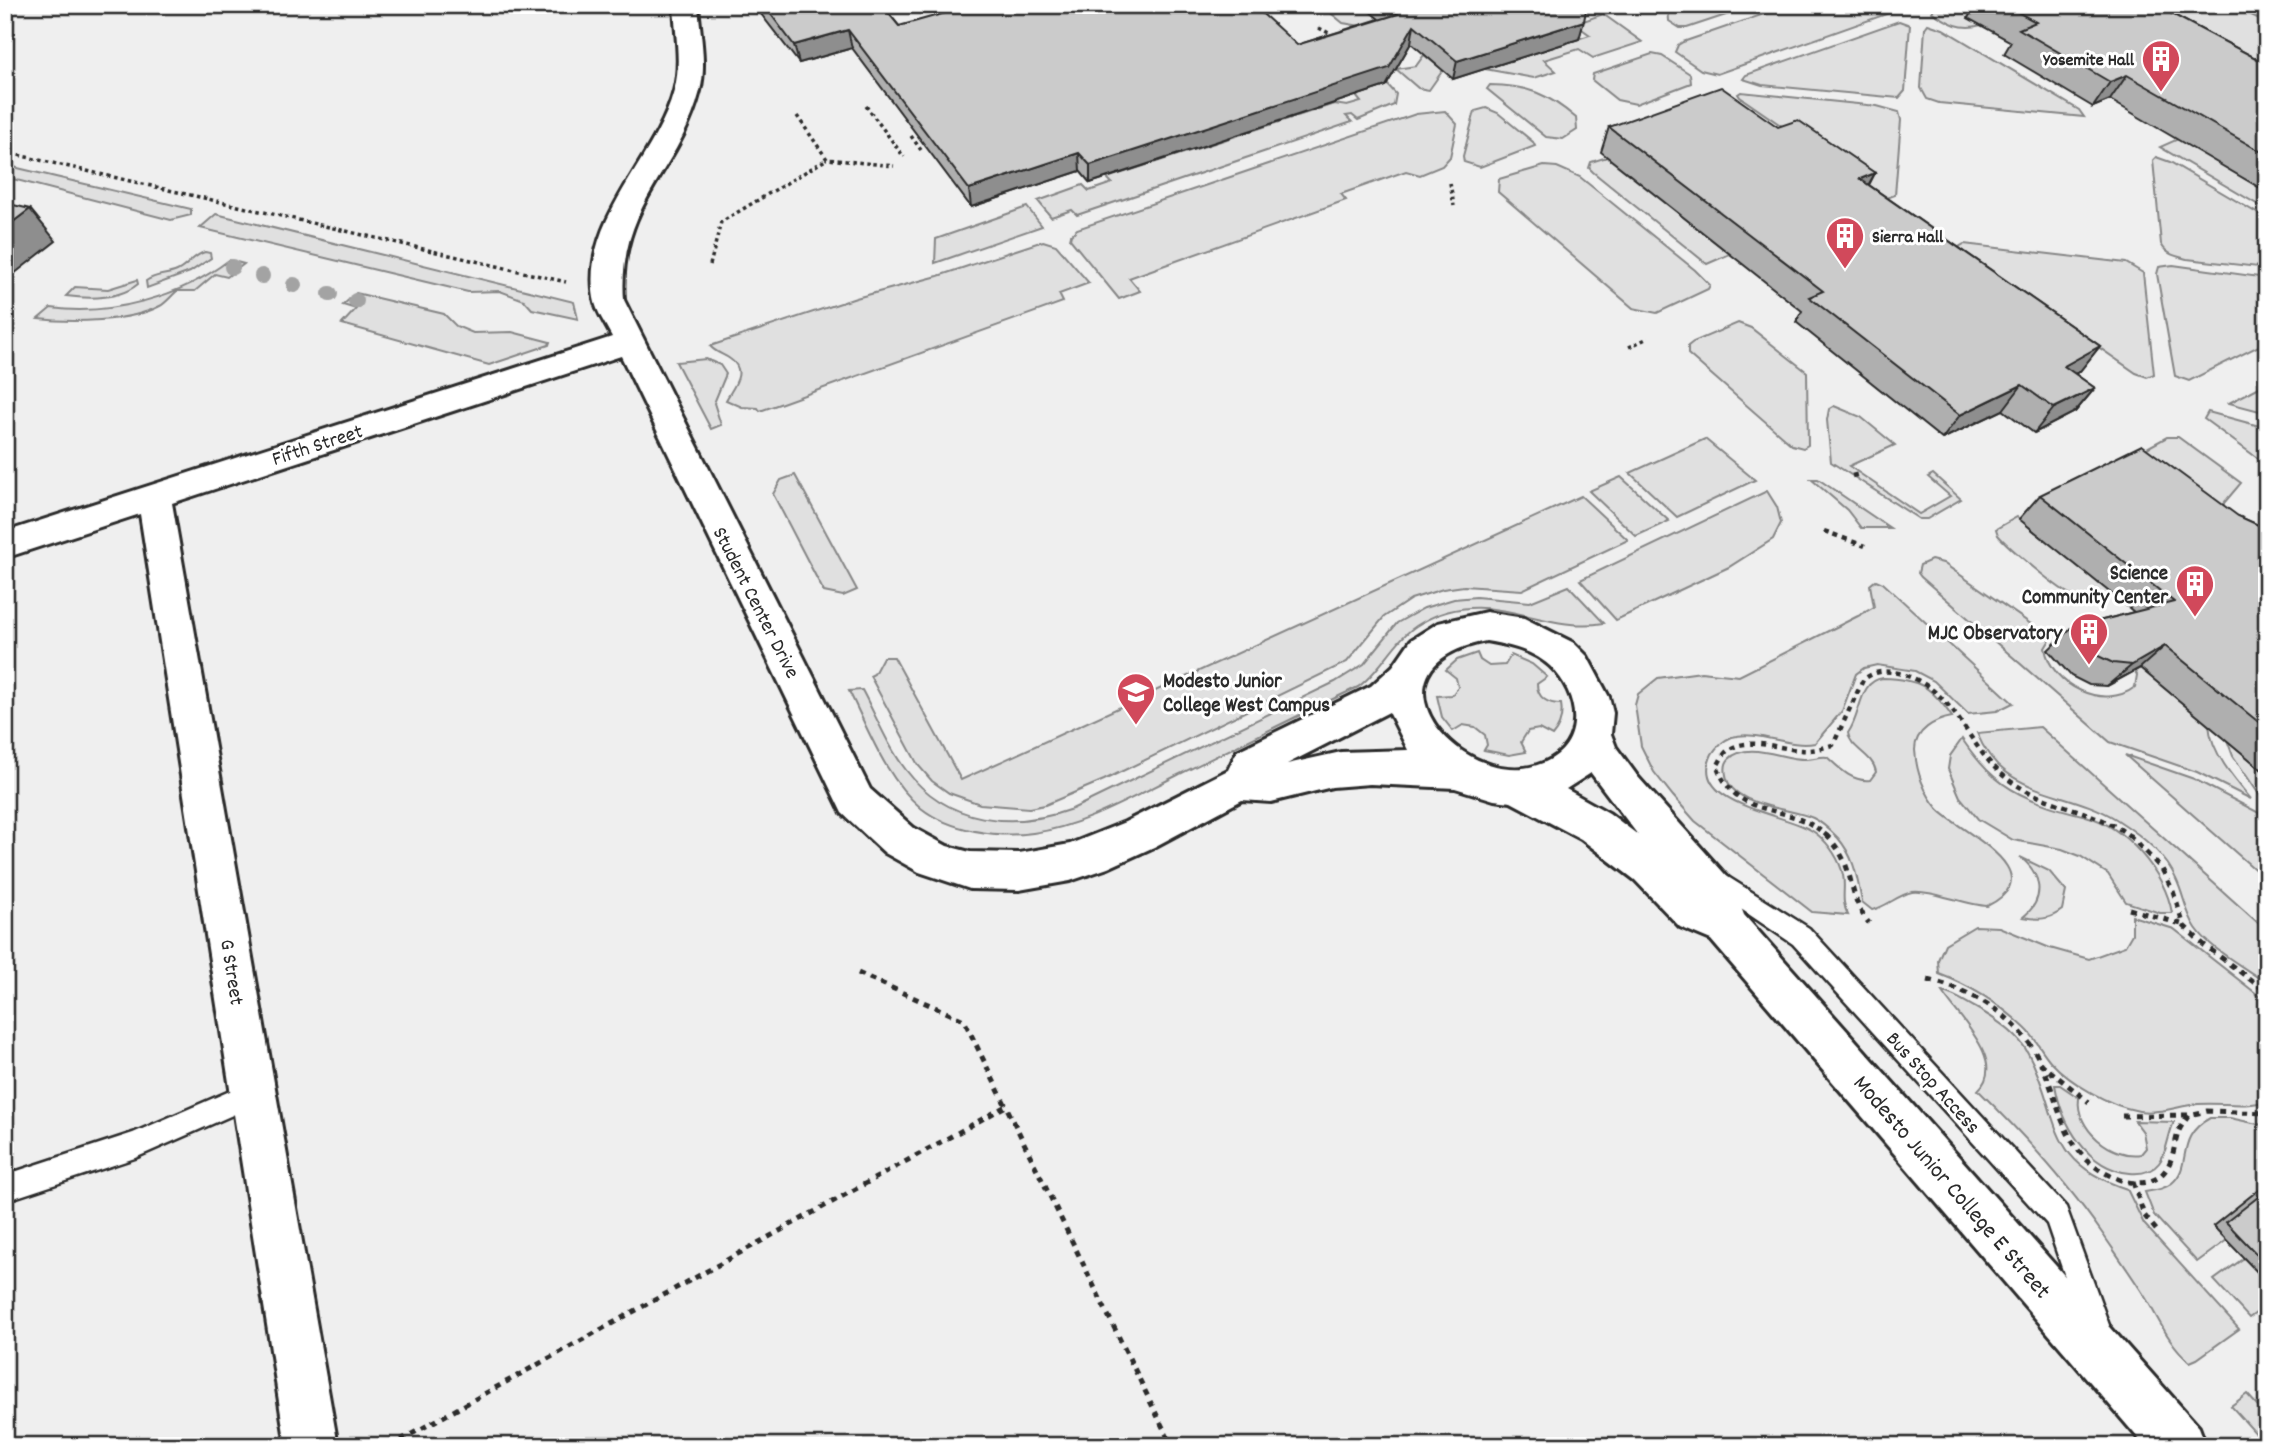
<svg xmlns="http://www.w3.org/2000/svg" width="2272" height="1451" viewBox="0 0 2272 1451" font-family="Dekko,sans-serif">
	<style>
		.built { fill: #efefef }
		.green { fill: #e0e0e0; stroke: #868686; stroke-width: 2 }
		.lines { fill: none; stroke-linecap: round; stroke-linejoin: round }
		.service-casing { stroke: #2b2b2b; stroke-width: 5 }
		.minor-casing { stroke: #2b2b2b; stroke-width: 6 }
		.path-far2 { stroke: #2b2b2b; stroke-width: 3.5; stroke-dasharray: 3.5 3.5; stroke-linecap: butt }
		.path-far1 { stroke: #2b2b2b; stroke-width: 4.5; stroke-dasharray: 5 5; stroke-linecap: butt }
		.path { stroke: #2b2b2b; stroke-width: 5; stroke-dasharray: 6 6; stroke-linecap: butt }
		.service { fill: #fff; fill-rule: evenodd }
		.minor { fill: #fff; fill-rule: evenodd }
		.tree { fill: #a3a3a3 }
		.wall { fill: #afafaf; stroke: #2b2b2b; stroke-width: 2 }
		.shaded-wall { fill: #8e8e8e; stroke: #2b2b2b; stroke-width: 2 }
		.building { fill: #cbcbcb; stroke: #2b2b2b; stroke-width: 2 }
		.labels { text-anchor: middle; stroke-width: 6; stroke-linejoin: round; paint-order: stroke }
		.far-poi-label { font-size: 18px; font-weight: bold; fill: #2b2b2b; stroke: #fff; text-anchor: end }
		.street-label { font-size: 21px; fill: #2b2b2b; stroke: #fff }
		.poi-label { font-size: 21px; font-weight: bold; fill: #2b2b2b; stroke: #fff; text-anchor: end }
		.near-street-label { font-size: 24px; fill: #2b2b2b; stroke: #fff }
	</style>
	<rect width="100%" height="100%" fill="#fff"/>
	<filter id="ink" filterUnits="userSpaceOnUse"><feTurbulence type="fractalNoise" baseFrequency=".0143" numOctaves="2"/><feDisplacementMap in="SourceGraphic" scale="14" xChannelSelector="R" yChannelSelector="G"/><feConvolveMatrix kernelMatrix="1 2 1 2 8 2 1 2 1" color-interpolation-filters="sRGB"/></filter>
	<g filter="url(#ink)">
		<!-- built -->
		<rect class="built" x="5" y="5" width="2262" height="1441"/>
		<!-- green -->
		<g class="green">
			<path d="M1321 5H1362L1395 32 1343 23Z"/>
			<path d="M1668 5H1756L1687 28H1680L1669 21Z"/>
			<path d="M1790 5H1900L1895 11 1717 74 1701 70 1675 52 1678 45 1683 42Z"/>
			<path d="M1941 5H1996L1969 17 1981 25C1961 31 1949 23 1932 12L1934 8Z"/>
			<path d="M2144 5H2232L2267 23V58L2256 61Z"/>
			<path d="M1603 14 1642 42 1593 58 1579 49 1544 60 1556 71 1534 78 1485 69 1590 35 1575 24Z"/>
			<path d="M1899 21 1910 25 1905 91 1899 98 1762 85 1743 79 1746 75Z"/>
			<path d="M1928 24 1943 29 2079 110 2084 117 1939 103 1927 99 1921 88 1925 28Z"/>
			<path d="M1652 54 1662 56 1690 74 1691 83 1636 104 1617 100 1592 80 1593 74Z"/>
			<path d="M1424 55 1443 70 1429 90 1418 88 1396 69 1416 66Z"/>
			<path d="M1388 85 1396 94 1394 105 1358 120 1352 115 1346 116 1352 122 1077 215 1072 210 1051 217 1038 201 1083 185 1089 191 1112 183 1107 178 1334 104 1347 106 1361 102 1356 96Z"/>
			<path d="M1490 85C1527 85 1548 94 1576 118L1577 130 1563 139 1546 137 1487 89Z"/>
			<path d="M1741 92 1877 106 1899 112 1901 120 1895 195 1887 198 1880 194 1740 97 1738 94Z"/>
			<path d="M1486 108 1498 113 1533 142 1535 146 1480 167 1464 162 1463 156 1475 111Z"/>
			<path d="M1445 111 1457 124 1450 157 1442 166 1420 175 1406 171 1341 194 1346 200 1129 278 1140 291 1119 299 1070 239 1071 235 1077 229 1416 114Z"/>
			<path d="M2178 139 2267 192V210L2160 147Z"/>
			<path d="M1607 157 1730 254 1707 264 1593 172 1589 168 1591 162Z"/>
			<path d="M2156 157 2170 162 2267 219V268L2187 259C2175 256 2167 255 2161 244L2153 160Z"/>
			<path d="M5 165 191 209V215L171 220 5 177Z"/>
			<path d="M1544 166 1557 167 1580 177 1695 270 1710 285 1708 289 1657 313 1633 308 1498 192 1499 179Z"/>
			<path d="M1027 207 1042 226 935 263 936 239Z"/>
			<path d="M216 214 574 302 578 319 532 309 524 300 500 291 468 292 200 228Z"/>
			<path d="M1043 241 1056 245 1089 283 1059 294 1063 302 760 411 758 408 742 407 726 400C733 387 748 371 730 359 723 354 716 353 710 346L856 298 938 276Z"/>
			<path d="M1964 244 2126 263 2143 273 2154 374 2147 377 2136 373 1961 252 1959 247Z"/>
			<path d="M205 252 210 253 211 258 190 272 147 288 146 281C157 273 166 276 177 271 188 266 193 255 205 252Z"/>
			<path d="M229 260 244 264 227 277 215 274 195 291H177C172 295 166 303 160 306 130 322 71 323 38 319L51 308C111 316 181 297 229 260Z"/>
			<path d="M2173 265 2267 278V342L2189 381 2175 376 2157 274 2159 267Z"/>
			<path d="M137 280 138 284C119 300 89 299 66 296L75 287 108 289Z"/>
			<path d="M356 293 444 314 456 326 473 333 512 332 550 342 549 345 489 365 342 324 356 309 343 305Z"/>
			<path d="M1738 323 1751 328 1807 372 1808 445 1803 448 1792 445 1688 354V346L1693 342Z"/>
			<path d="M706 359 720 365 726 374 714 403 721 425 711 429 676 362Z"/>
			<path d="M2267 383V413L2229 403Z"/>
			<path d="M1834 406 1861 417 1895 445 1849 466 1919 514 1950 496 1928 477 1933 474 1961 499 1927 519H1919L1831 462 1827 420 1829 409Z"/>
			<path d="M2208 412 2267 428V465L2204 419Z"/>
			<path d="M2167 437H2178L2241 483 2224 503 2223 514 2145 449Z"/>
			<path d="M1705 439 1755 480 1677 517 1630 473Z"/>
			<path d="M795 475 857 590 843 596 824 592 773 494 781 480Z"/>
			<path d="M1621 477 1669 521 1636 536 1589 491Z"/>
			<path d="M1811 479H1818L1890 528H1861L1847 510Z"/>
			<path d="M1767 491 1777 507 1781 523 1773 539 1729 567 1616 620 1580 580Z"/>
			<path d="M1581 496 1628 540 1522 590 1464 586 1443 589 1411 599 1384 617 1347 662 1104 780 1045 805 1029 808 980 804 949 793 932 781 918 765 870 676 874 674 883 657H894L961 780Z"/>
			<path d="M2017 517 2100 584 2123 593C2108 596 2090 601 2074 596 2062 593 2007 546 1998 535L1996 529Z"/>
			<path d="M1931 560 1943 563 2051 638 2045 648C2051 686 2104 711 2135 687L2137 675 2126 656 2209 725C2211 752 2234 779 2251 799L2197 772 2110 742 1921 577 1918 573 1920 565Z"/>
			<path d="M1876 580 1883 583 2013 703 1997 711 1968 714 1934 681 1915 671 1877 665 1864 668 1856 674 1842 711 1815 743C1787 748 1759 730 1732 737 1724 740 1716 747 1712 754 1686 808 1795 813 1818 835 1829 844 1840 860 1843 875 1846 889 1840 900 1848 915L1812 912 1695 821 1673 796 1654 772 1641 746 1635 705 1638 694 1658 678 1701 672 1739 676 1858 616 1874 607 1870 585Z"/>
			<path d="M1569 586 1604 623C1540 634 1488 584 1421 623 1394 638 1383 669 1358 687 1297 716 1237 746 1176 776 1131 798 1084 826 1033 833 998 838 950 831 921 808 886 779 869 731 849 691L862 690C876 716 888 747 906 770 947 824 1013 830 1072 809L1335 682 1364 664 1397 623 1424 608 1454 599 1476 597 1530 602Z"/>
			<path d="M1477 653 1480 660 1489 666 1505 665 1511 655 1532 664 1547 677 1537 684C1537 698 1548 704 1561 704 1563 716 1560 727 1552 736L1539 729 1528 731 1521 742 1526 752 1509 755 1484 750 1487 745 1485 735 1475 727 1463 725 1453 731 1442 717 1437 696 1452 695 1458 687 1456 678 1446 670 1457 660Z"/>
			<path d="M1883 678C1920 679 1932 687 1952 717 1935 720 1915 730 1915 750 1916 771 1924 793 1938 809 1959 832 2055 872 1987 906 1966 905 1928 889 1912 892 1898 895 1886 907 1872 910L1862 902C1857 878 1855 858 1838 838 1831 831 1822 822 1813 818 1790 808 1730 806 1726 775 1725 770 1725 763 1729 759 1748 740 1784 760 1806 759 1814 759 1820 756 1827 757 1839 768 1852 782 1870 780L1876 772C1873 754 1850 749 1848 733 1862 714 1858 681 1883 678Z"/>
			<path d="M2040 727 2267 931V984C2245 967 2212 951 2196 928 2185 912 2184 895 2176 879 2166 854 2138 833 2116 819 2066 788 2003 798 1977 733Z"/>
			<path d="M1962 739C1978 762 1994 781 2020 794 2042 805 2063 810 2086 816 2126 827 2165 873 2172 913H2160L2126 902 2108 874 2080 856 2062 849 2013 840 1978 819 1960 797 1948 769 1950 756Z"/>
			<path d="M2227 740 2267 774V806L2233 756Z"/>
			<path d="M2125 755 2194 779 2263 815 2267 819V880Z"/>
			<path d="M2020 857 2049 871 2066 891 2062 910C2049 920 2039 920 2023 917 2046 899 2042 874 2020 857Z"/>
			<path d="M2132 916 2174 929 2267 1002V1101C2245 1108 2221 1102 2198 1104 2178 1106 2159 1114 2139 1111 2110 1106 2071 1084 2051 1062 2041 1051 2036 1038 2025 1028 2000 1004 1971 986 1939 974L1938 960 1945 944 1975 926 1999 927 2050 948 2089 959 2125 946 2132 934Z"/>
			<path d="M1942 992C1954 994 1965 1002 1976 1008 1994 1018 2019 1035 2028 1053 2062 1117 2043 1162 2127 1189L2144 1224 2239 1329 2197 1359 2190 1362C2170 1345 2160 1322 2147 1300 2133 1277 2117 1255 2102 1233 2066 1181 2023 1134 1978 1090 2008 1062 1958 1017 1942 992Z"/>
			<path d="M2055 1085H2060L2079 1098C2075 1129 2112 1159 2141 1154L2146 1148 2143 1132 2135 1121 2174 1122C2168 1134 2167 1153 2159 1163 2152 1172 2141 1174 2130 1173 2087 1169 2062 1124 2055 1085Z"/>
			<path d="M2210 1118H2230L2267 1126V1183L2213 1226 2227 1240 2197 1262 2154 1215 2145 1192C2153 1191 2165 1189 2172 1183 2193 1166 2174 1137 2210 1118Z"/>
			<path d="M2244 1258 2263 1278 2267 1276V1305L2249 1318 2214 1280Z"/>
			<path d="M2247 1394 2267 1416V1446L2231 1406Z"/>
		</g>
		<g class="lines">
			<!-- service casing -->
			<g class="service-casing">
				<g id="service">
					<path d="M1712 867 1809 928 2066 1207 2109 1325 2105 1335 2095 1339 2085 1335 2047 1224 1793 944 1704 884 1701 877 1704 870Z"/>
					<path d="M253 1081 262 1084 265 1093 262 1102 135 1158 5 1201V1175L133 1133Z"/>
				</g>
			</g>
			<!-- minor casing -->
			<g class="minor-casing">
				<path id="minor" d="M674 5H698C700 33 707 64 700 91 679 172 617 205 624 300L870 789 914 828 947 846 970 852 1019 853 1070 844 1125 822 1228 770 1237 751 1371 686 1393 666 1411 640 1438 623 1486 612 1524 618 1574 643 1587 656 1609 697 1613 713 1611 734 1616 747 1638 777 1731 881 1744 915 2199 1427 2206 1446H2145L1711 940 1680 927 1635 880 1581 839 1511 802 1494 800 1455 788 1370 784 1332 787 1271 802 1242 800 1154 847 1108 868 1070 881 1019 890 970 889 919 872 885 853 842 813 621 356 172 503 338 1446H286L140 514 5 558V532L612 337C606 325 596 311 594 298 581 219 655 162 674 91 682 63 675 33 674 5ZM1486 641C1509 645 1532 650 1550 666 1580 694 1587 745 1543 763 1464 796 1353 667 1486 641ZM1389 712 1408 750 1341 752 1287 764ZM1591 773 1638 835 1609 813 1566 789Z"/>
			</g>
			<!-- path-far2 -->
			<g class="path-far2">
				<path d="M1319 28 1335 36"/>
				<path d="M866 106 904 157"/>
				<path d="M797 116 827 159 894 166"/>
				<path d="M911 136 921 150"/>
				<path d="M5 152 566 282"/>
				<path d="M1450 183 1454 206"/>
				<path d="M710 265 721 222 827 159"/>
				<path d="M1629 347 1648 338"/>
			</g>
			<!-- path-far1 -->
			<g class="path-far1">
				<path d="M1852 476 1860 474"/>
				<path d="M1824 531 1865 546"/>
				<path d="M1828 837C1789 799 1738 824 1717 766 1720 762 1722 756 1726 752 1745 735 1779 749 1801 750 1812 751 1822 748 1833 745L1863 680C1874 671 1885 670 1898 673 1961 689 1965 753 2015 784 2052 808 2096 809 2131 837"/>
			</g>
			<!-- path -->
			<g class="path">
				<path d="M1826 835C1858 867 1845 894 1869 923"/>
				<path d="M2129 835 2162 869 2173 891 2184 926 2203 944 2267 992"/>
				<path d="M2129 909 2181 924"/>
				<path d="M858 973 964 1020 1172 1446"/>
				<path d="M1928 980C1966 989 2003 1008 2027 1040 2065 1089 2050 1152 2118 1179 2130 1184 2147 1185 2159 1177 2173 1166 2173 1149 2178 1133 2180 1127 2185 1121 2189 1115L2207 1111 2267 1113"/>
				<path d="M2040 1063 2089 1102"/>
				<path d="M2122 1116 2188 1115"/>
				<path d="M2133 1182 2144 1215 2157 1231"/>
				<path d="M390 1446 1006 1106"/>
			</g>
			<!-- service -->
			<use href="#service" class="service"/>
			<!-- minor -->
			<use href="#minor" class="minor"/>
		</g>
		<!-- trees -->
		<g class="tree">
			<circle cx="232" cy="267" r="8"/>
			<circle cx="262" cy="276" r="8"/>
			<circle cx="294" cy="285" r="8"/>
			<circle cx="330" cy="294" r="8"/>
			<circle cx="356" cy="301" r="8"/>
		</g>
		<!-- wall -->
		<g class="wall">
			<path d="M754 5H882L899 26 1297 45 1379 19 1362 5H1587L1579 39 1453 79 1411 43 1386 86 1090 183 1080 171 971 207 852 48 799 63Z"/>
			<path d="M1975 5H2155L2267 64V192L2110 100 2093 107 2004 54 2011 42 1968 18Z"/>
			<path d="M1609 127H1778L1875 173 1869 185 2100 346 2080 371 2075 374 2095 388 2075 412 2034 433 2003 410 1942 439 1796 322 1802 311 1601 152Z"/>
			<path d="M2040 495 2238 516 2267 529V774L2140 668 2107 686 2089 685 2071 676 2048 650 2071 628 2134 612 2019 519Z"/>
			<path d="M2267 1183V1282L2213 1226Z"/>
		</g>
		<!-- shaded-wall -->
		<g class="shaded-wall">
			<path d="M1584 21 1579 39 1453 79 1457 61Z"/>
			<path d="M1414 25 1411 43 1386 86 1090 183V165Z"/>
			<path d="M848 30 852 48 799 63 794 45Z"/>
			<path d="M2127 75 2110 100 2093 107 2110 82Z"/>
			<path d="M1079 153 1080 171 971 207 969 189Z"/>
			<path d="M1875 173 1861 198 1860 179Z"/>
			<path d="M30 209 56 241 5 281V228Z"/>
			<path d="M2100 346 2080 371 2045 390 2064 366Z"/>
			<path d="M2022 385 2003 410 1942 439 1960 415Z"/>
			<path d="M2095 388 2075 412 2034 433 2054 408Z"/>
			<path d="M2165 646 2140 668 2107 686 2132 665Z"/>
		</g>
		<!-- building -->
		<g class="building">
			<path d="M764 5H882L899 26 974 5H1253L1297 45 1398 14 1387 5H1587L1584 21 1457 61 1414 25 1389 68 1090 165 1079 153 969 189 848 30 794 45Z"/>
			<path d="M2005 5H2155L2267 64V155L2127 75 2110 82 2019 29 2036 22Z"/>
			<path d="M1721 87 1778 127 1798 120 1875 173 1860 179 2100 346 2064 366 2095 388 2054 408 2022 385 1960 415 1809 297 1823 291 1609 127Z"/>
			<path d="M5 203 30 209 5 228Z"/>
			<path d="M2142 445 2238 516 2267 529V729L2165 646 2132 665 2113 663 2094 654 2071 628 2174 602 2040 495Z"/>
			<path d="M2267 1190V1265L2226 1222Z"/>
		</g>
	</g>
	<!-- icons -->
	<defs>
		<g id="building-pin" transform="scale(2.0125)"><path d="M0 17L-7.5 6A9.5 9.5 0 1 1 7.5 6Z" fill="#d1495b" stroke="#fff"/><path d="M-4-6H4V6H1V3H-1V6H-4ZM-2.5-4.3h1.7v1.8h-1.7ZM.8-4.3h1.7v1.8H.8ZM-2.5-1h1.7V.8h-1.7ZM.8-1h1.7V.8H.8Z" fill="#fff"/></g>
		<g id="university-pin" transform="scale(2.0125)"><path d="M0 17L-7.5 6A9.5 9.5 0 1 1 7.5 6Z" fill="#d1495b" stroke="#fff"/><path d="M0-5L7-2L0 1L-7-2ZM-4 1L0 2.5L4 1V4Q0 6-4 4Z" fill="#fff"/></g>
	</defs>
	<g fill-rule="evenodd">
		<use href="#building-pin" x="2161" y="59"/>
		<use href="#building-pin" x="1845" y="236"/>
		<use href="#building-pin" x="2195" y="584"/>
		<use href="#building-pin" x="2089" y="632"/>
		<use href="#university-pin" x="1136" y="692"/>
	</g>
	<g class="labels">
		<!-- far-poi labels -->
		<g class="far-poi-label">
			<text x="2134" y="65">Yosemite Hall</text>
			<text x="1872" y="242" text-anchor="start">Sierra Hall</text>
		</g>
		<!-- street labels -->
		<g class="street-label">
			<text transform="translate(317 444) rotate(-18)" y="7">Fifth Street</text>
			<text transform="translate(757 602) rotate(63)" y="7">Student Center Drive</text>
			<text transform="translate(233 972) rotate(81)" y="7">G Street</text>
			<text transform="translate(1934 1082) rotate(48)" y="7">Bus Stop Access</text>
		</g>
		<!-- poi labels -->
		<g class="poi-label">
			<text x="2168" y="579">Science<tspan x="2168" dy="24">Community Center</tspan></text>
			<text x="2062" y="639">MJC Observatory</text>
			<text x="1163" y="687" text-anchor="start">Modesto Junior<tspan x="1163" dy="24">College West Campus</tspan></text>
		</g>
		<!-- near-street labels -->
		<g class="near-street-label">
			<text transform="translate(1953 1186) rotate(49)" y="8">Modesto Junior College E Street</text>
		</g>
	</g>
	<!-- margin -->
	<rect width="2272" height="1451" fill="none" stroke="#fff" stroke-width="28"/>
	<rect x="14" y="14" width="2244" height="1423" fill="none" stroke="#2b2b2b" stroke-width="2.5" filter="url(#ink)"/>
</svg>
